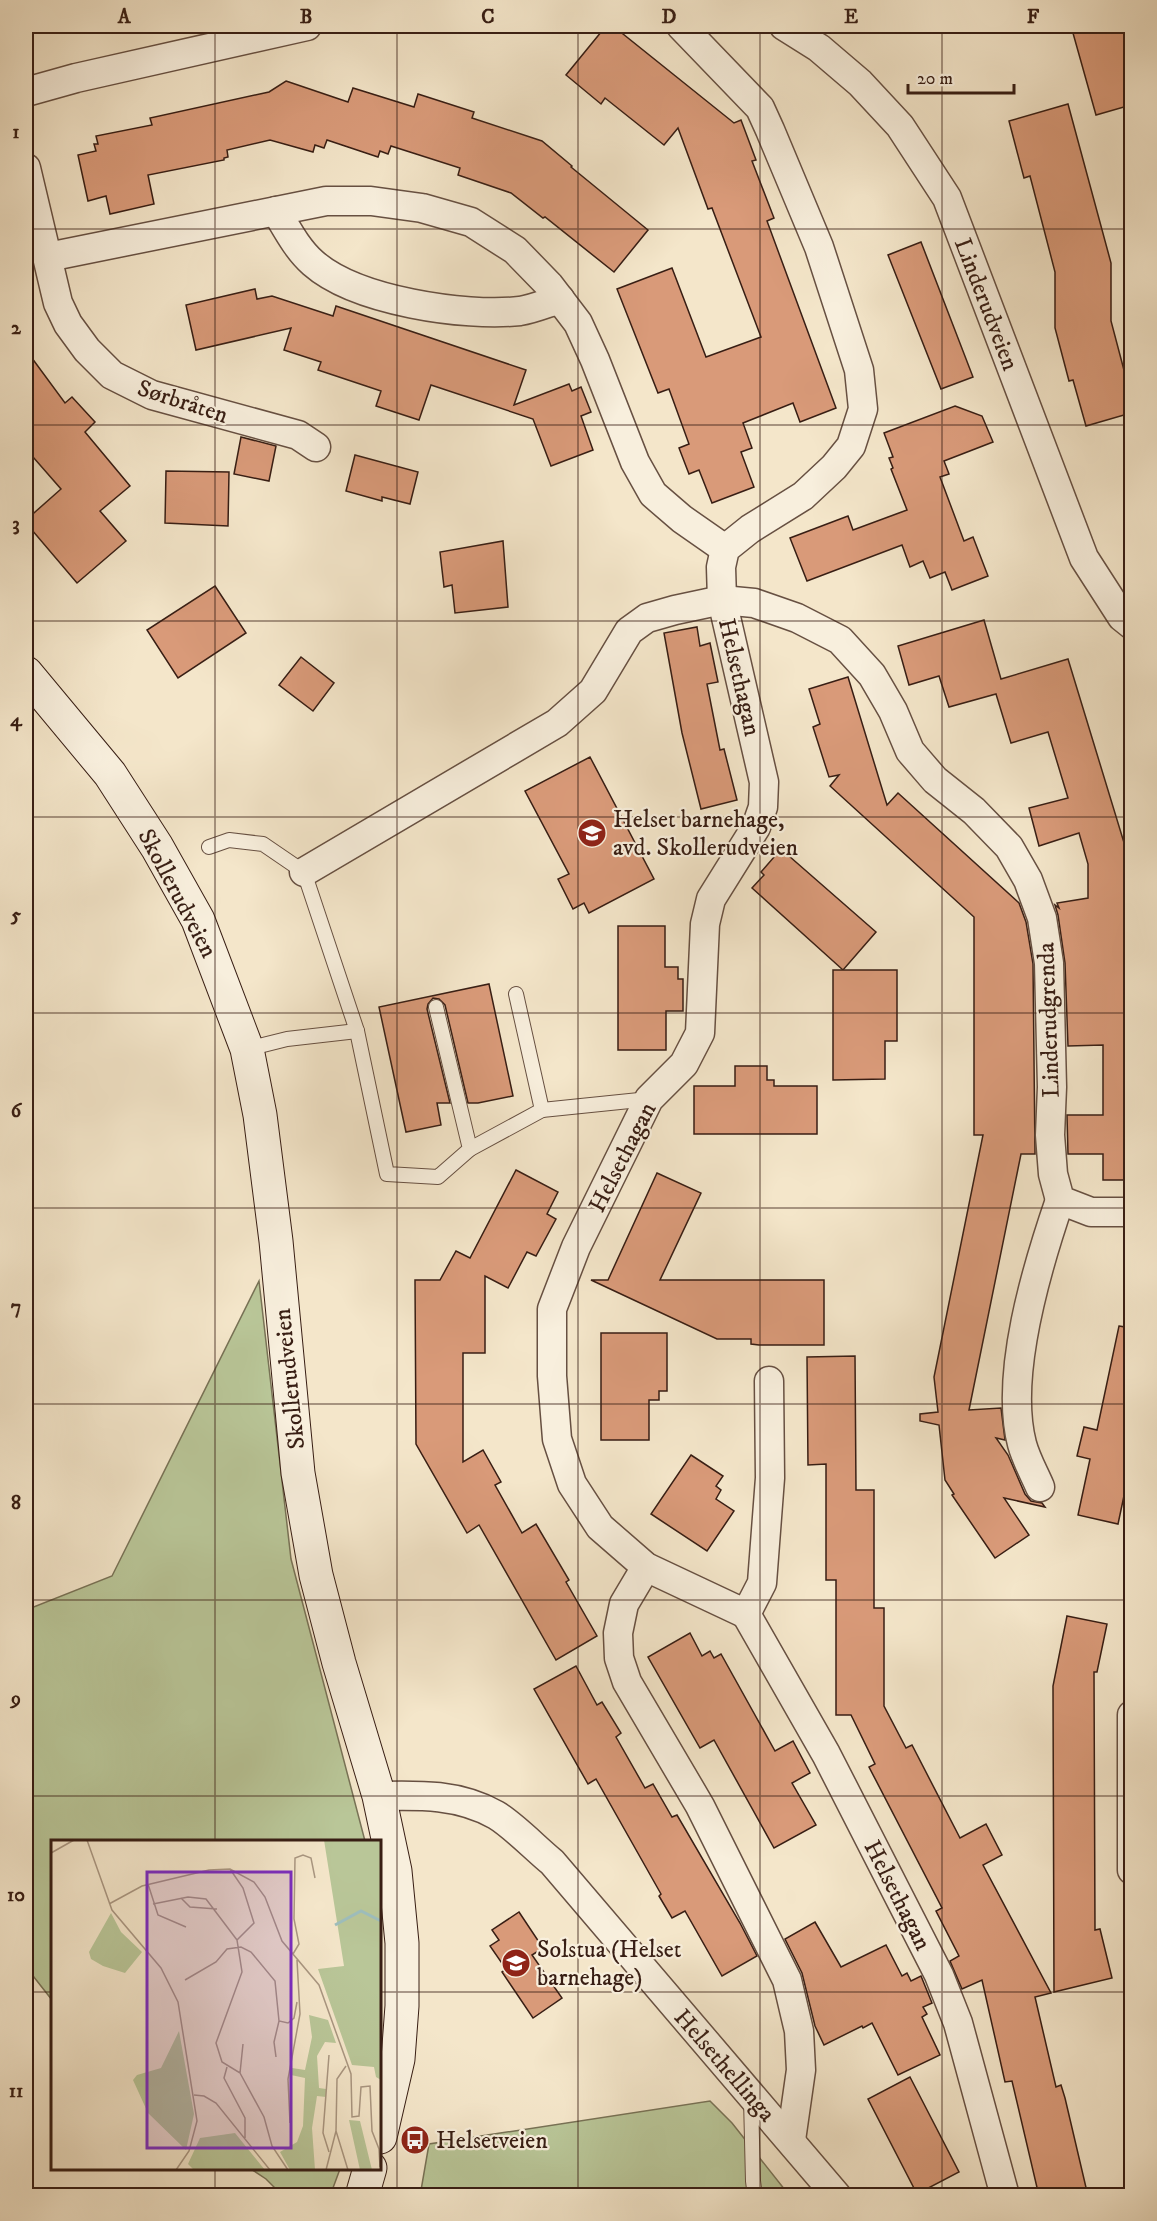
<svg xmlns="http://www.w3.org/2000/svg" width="1157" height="2221" viewBox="0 0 1157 2221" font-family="'IM FELL DW Pica',serif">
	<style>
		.green { fill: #b9c698; stroke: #787256; stroke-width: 1.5 }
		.building { fill: #d99a79; stroke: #381e14; stroke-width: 1.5 }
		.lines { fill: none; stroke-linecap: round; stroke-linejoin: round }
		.lane-casing { stroke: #675042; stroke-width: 16 }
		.street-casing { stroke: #675042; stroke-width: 31 }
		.secondary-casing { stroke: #381e14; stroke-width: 35 }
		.lane { stroke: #f8efdd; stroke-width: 14 }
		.street { stroke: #f8efdd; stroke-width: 28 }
		.secondary { stroke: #f8efdd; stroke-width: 33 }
		.grid { fill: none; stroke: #381e14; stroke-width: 1.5; stroke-opacity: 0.55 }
		.labels { text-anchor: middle; stroke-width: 4.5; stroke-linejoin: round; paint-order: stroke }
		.street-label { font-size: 24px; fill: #381e14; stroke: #f8efdd }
		.poi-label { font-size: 24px; fill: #381e14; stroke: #f8efdd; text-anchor: start }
		.inset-river { fill: none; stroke: #9ebebd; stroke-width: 3 }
		.inset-road { fill: none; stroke: #a99681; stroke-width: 1.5 }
		.view { fill: #7b2cbf; fill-opacity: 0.15; stroke: #7b2cbf; stroke-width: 3 }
		.inset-edge { fill: none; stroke: #381e14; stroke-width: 3 }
		.neatline { fill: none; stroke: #381e14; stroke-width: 2 }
		.grid-label { font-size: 20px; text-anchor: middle; font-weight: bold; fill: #381e14 }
	</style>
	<rect width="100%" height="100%" fill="#f4e6ca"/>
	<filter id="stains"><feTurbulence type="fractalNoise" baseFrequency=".00333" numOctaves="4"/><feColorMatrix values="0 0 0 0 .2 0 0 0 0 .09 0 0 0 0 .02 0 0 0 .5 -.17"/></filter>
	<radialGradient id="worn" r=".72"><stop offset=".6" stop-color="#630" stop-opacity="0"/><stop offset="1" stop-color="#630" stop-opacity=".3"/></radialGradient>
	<!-- green -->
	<g class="green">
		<path d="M259 1281 291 1559 365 1841 52 1842V2000L26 1967V1610L112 1576Z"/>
		<path d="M710 2101 732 2123 789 2195 420 2196 429 2144Z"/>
		<path d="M251 2169H340L330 2196 282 2195 266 2179Z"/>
	</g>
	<!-- building -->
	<g class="building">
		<path d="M606 26H613L734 123 741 120 756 160 752 161 774 218 767 221 836 408 800 422 793 403 743 423 752 448 741 452 754 487 712 503 699 470 689 474 679 448 689 444 669 389 658 393 617 289 672 268 706 357 761 337 712 208 708 209 678 128 664 145 605 98 601 104 566 75Z"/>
		<path d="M1071 26H1119L1121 32 1131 29V105L1096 115Z"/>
		<path d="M286 81 348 102 353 88 414 107 418 94 474 112 472 118 542 141 572 166 571 167 648 230 614 272 545 217 543 218 511 193 458 175 460 168 391 146 388 154 380 151 378 157 327 140 324 148 315 145 313 152 270 140 227 150 228 157 224 158V160L148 175 154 204 110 214 106 196 88 201 78 155 96 151 94 144H98L96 136 152 125 150 118 269 92Z"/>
		<path d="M1068 104 1111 263V321L1125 374 1131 372V413L1086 426 1073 380 1069 381 1055 328V272L1030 176 1024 178 1009 121Z"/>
		<path d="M921 242 973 377 941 389 888 255Z"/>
		<path d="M255 289 257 299 272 296 333 316 336 306 526 370 514 405 569 384 572 391 581 387 591 412 581 416 593 450 551 466 533 419 431 385 419 420 376 406 381 391 318 370 321 362 284 350 291 328 196 350 186 305Z"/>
		<path d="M26 350 65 403 72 397 95 422 85 432 130 486 100 511 126 541 77 583 26 523V520L61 489 26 449Z"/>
		<path d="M955 406 982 416 993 442 944 461 949 474 940 477 964 541 973 537 988 576 952 590 945 572 930 578 923 561 910 567 902 545 807 581 790 538 848 516 853 530 907 510 891 469 893 468 889 458 893 457 884 433Z"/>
		<path d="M241 437 276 446 269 481 234 474Z"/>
		<path d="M355 455 418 472 410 504 382 497V501L346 491Z"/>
		<path d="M166 471 229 472 228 526 165 523Z"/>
		<path d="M503 541 508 607 455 613 452 585 444 587 440 552Z"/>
		<path d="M215 586 246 633 178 678 147 630Z"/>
		<path d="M984 620 1001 679 1068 659 1129 859V981H1131V1180H1103V1154H1068L1067 1115H1103V1045L1068 1046 1065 963 1058 915 1055 905 1059 908 1057 903 1088 898V864L1079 833 1039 846 1029 808 1068 798 1048 732 1011 743 996 694 949 707 939 676 909 685 898 646Z"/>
		<path d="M697 627 700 646 710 643 718 682 707 684 720 750 724 749 737 800 701 809 682 733 664 633Z"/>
		<path d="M301 657 334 683 313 711 279 685Z"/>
		<path d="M848 677 887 805 898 793 1019 903 1026 922 1033 964 1035 1154H1021L969 1410 1001 1408 1005 1440 996 1438 1008 1455 1025 1494 1031 1501 1042 1503 1045 1507 1004 1498 1029 1535 995 1558 952 1495 954 1494 945 1480 939 1425 920 1421V1414L938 1412 934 1377 983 1135H974V917L830 786 839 775 829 777 813 727 820 724 809 689Z"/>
		<path d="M590 757 654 879 589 913 584 903 573 909 558 879 569 874 525 791Z"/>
		<path d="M781 849 876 932 843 970 752 888 764 875 761 872Z"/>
		<path d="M618 926H665V967H678V979H683V1011H666V1050H618Z"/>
		<path d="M833 970H897V1041H885V1079L833 1080Z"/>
		<path d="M489 984 513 1096 478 1103H468L445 1005 439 999 433 998 428 1004 427 1009 450 1103H437L441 1125 406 1132 379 1007Z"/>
		<path d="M735 1066H767V1080H774V1086H817V1134H694V1086H735Z"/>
		<path d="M516 1170 558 1192 547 1214 556 1219 536 1256 527 1252 508 1288 485 1276V1353H463V1462L483 1450 501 1482 495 1485 522 1533 536 1524 569 1580 566 1582 597 1636 556 1660 479 1525 467 1533 416 1444 415 1280H440L456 1251 470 1258Z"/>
		<path d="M657 1173 701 1193 660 1280H824V1345H759L751 1344V1339H717L591 1280H608Z"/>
		<path d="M1119 1326 1131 1328V1493L1125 1491 1118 1524 1078 1515 1090 1459 1077 1456 1084 1427 1097 1430Z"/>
		<path d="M601 1333H667V1391H659V1400H649V1440H601Z"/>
		<path d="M855 1356 856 1490H874V1608H884V1706L906 1748 912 1745 960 1838 986 1824 1002 1855 983 1865 1051 1993 1035 1997 1056 2087 1061 2085 1065 2098 1088 2196H1039L1012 2081 1005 2082 982 1980 962 1989 950 1961 959 1956 936 1911 942 1908 869 1767 875 1764 851 1715H836V1580H826V1464L808 1465 807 1357Z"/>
		<path d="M691 1455 723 1476 716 1486 721 1490 716 1499 734 1511 707 1551 651 1514Z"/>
		<path d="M1067 1616 1107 1624 1097 1672H1094L1095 1930 1100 1929 1112 1978 1054 1992 1053 1686Z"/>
		<path d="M690 1633 702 1656 710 1651 714 1658 721 1654 775 1751 793 1741 810 1773 792 1783 816 1825 774 1848 714 1740 700 1748 648 1657Z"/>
		<path d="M576 1666 597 1705 602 1702 621 1733 616 1737 645 1788 653 1784 672 1817 677 1815 740 1923 757 1956 722 1976 685 1911 672 1918 659 1896 661 1894 596 1779 588 1784 534 1689Z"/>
		<path d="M519 1912 543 1948 532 1955 562 1998 533 2018 502 1972 506 1969 490 1946 499 1940 492 1930Z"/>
		<path d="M815 1922 841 1967 886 1945 902 1976 907 1973 911 1981 921 1976 932 2003 923 2007 927 2014 922 2017 940 2055 898 2075 872 2023 863 2028 862 2026 824 2045 815 2026 802 1973 785 1939Z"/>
		<path d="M910 2077 959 2172 917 2194 868 2099Z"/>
	</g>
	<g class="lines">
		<!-- lane casing -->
		<g class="lane-casing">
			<g id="lane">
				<path d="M209 847 229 840 263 844 304 872 357 1031 387 1174 438 1177 470 1149 436 1007"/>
				<path d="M247 1049 287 1039 357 1031"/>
				<path d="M542 1110 649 1099"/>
				<path d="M470 1149 542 1110 516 994"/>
				<path d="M751 2099 753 2181 755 2196"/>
			</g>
		</g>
		<!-- street casing -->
		<g class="street-casing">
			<g id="street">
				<path d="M681 26 760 108 770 130 819 247 859 370 863 409 851 446 834 467 803 496 750 529 725 549 721 567 722 600 764 782 763 807 756 827 711 899 705 924 700 1033 684 1064 649 1099 576 1247 552 1309V1376L557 1439 572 1484 600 1527 646 1567 746 1614 762 1583 770 1478 769 1381"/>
				<path d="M784 26 819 48 860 83 900 126 947 198 1084 558 1122 617 1132 625"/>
				<path d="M26 92 76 78 307 26"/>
				<path d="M26 168 58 303 68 324 87 350 112 375 152 395 298 435 316 447"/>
				<path d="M276 211C287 229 297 249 313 263 356 301 464 317 520 311 533 309 547 303 560 299"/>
				<path d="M48 257 326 201H371L422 208 471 222 515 250 549 285 578 323 595 360 635 462 653 494 682 519 725 549"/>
				<path d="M304 872 557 723 593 691 629 631 647 618 675 610 722 600 754 603 797 618 840 640 872 675 893 711 910 751 935 780 974 811 1009 847 1028 880 1042 918 1049 963 1052 1087 1050 1135 1053 1174 1060 1200 1091 1212H1132"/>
				<path d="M1040 1487C1034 1473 1026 1459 1022 1444 1004 1375 1037 1267 1060 1200"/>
				<path d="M646 1567 624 1604 618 1633 619 1658 627 1682 700 1806 787 1980 799 2031 801 2070 791 2140"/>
				<path d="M746 1614 826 1754 939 1975 958 2023 1005 2196"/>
				<path d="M1132 1715V1870"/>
				<path d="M379 1796C420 1795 459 1794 496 1815 513 1825 536 1849 552 1862L837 2196"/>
			</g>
		</g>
		<!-- secondary casing -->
		<g class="secondary-casing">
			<g id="secondary">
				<path d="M26 673 110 774 157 847 198 920 247 1049 260 1115 276 1241 298 1473 316 1575 339 1663 379 1796 395 1871 402 1943V2006L398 2059 380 2137"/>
				<path d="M362 2196 370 2168"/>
			</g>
		</g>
		<!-- lane -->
		<use href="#lane" class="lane"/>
		<!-- street -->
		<use href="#street" class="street"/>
		<!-- secondary -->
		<use href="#secondary" class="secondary"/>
	</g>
	<!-- grid -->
	<path class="grid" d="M215 26V1842M397 26V2196M578 26V2196M760 26V2196M942 26V2196M26 229H1132M26 425H1132M26 621H1132M26 817H1132M26 1013H1132M26 1208H1132M26 1404H1132M26 1600H1132M26 1796H1132M26 1992H52M380 1992H1132M215 2168V2196"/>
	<!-- icons -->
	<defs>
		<g id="school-disc" transform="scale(1.5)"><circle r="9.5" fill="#8f2418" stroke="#f8efdd"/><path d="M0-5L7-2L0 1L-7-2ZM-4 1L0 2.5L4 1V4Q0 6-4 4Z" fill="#fff"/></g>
		<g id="bus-disc" transform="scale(1.5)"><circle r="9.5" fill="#8f2418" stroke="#f8efdd"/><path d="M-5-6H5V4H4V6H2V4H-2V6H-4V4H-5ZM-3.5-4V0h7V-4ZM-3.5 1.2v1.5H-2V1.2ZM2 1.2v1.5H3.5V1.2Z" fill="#fff"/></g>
	</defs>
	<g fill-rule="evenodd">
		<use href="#school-disc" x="592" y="833"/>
		<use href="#school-disc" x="516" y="1963"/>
		<use href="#bus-disc" x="415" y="2140"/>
	</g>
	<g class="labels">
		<!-- street labels -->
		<g class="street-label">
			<text transform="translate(987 304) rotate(69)" y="8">Linderudveien</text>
			<text transform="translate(183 401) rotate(18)" y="8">Sørbråten</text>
			<text transform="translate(740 677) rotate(77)" y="8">Helsethagan</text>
			<text transform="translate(178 893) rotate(62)" y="8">Skollerudveien</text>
			<text transform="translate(1048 1020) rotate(-92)" y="8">Linderudgrenda</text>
			<text transform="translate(622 1157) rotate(-63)" y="8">Helsethagan</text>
			<text transform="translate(289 1379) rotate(-96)" y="8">Skollerudveien</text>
			<text transform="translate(898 1895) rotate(63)" y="8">Helsethagan</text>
			<text transform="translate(725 2065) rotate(49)" y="8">Helsethellinga</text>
		</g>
		<!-- poi labels -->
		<g class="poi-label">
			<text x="613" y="827">Helset barnehage,<tspan x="613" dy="28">avd. Skollerudveien</tspan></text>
			<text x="537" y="1957">Solstua (Helset<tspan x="537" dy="28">barnehage)</tspan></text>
			<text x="436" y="2148">Helsetveien</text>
		</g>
	</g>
	<!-- overview -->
	<g transform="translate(51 1840)">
		<rect width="330" height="330" fill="#f4e6ca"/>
		<path d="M273 0H330V240L325 237 323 227 301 225 267 129 293 126ZM60 73 70 92 91 112 74 133 52 126 40 119 38 112ZM258 175 277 180 285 203 274 202 266 216 268 248 275 249V257L266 256 261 288 264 330H239L229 312 246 302 252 286 254 238 240 235 241 228 254 230 261 197ZM128 191 143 274 135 310 97 273 82 240 86 235 110 228ZM298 280 309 281 321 330H309ZM184 293 214 330H143L137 324 149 298Z" fill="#b9c698"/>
		<path class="inset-river" d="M284 85 310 71 330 81"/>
		<path class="inset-road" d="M36 0 61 70 110 128 127 162 146 281 138 311 125 330M0 13 23 0M179 29 192 48 203 83 186 100 191 132 165 203 171 222 189 233 192 204M97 44 107 75 135 87M130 58 139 67 166 69M58 64 91 46 158 30 179 29 203 42 214 57 231 101 268 145 300 234 301 277 308 276 310 247 319 246 321 291 328 309 329 327M102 64 137 57 155 59 186 100M242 114 248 104 243 79 244 18 252 15 260 18 264 38M134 140 165 122 176 109 190 107 200 112 224 141 228 181 237 183 243 178 246 162M225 217 223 202 228 181M295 226 286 239 285 291 297 330M176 227 173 238 194 278V298M189 233 213 277 221 306 237 330M143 255 153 256 165 263 219 330M239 283 237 239 249 174 246 120M278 312 272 293 278 215M275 330 285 291"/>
		<path class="view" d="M96 32H240V308H96Z"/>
		<rect width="330" height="330" class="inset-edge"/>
	</g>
	<!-- margin -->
	<rect width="1157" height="2221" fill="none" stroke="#f4e6ca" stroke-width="66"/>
	<!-- scale -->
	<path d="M908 84v9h106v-9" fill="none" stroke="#381e14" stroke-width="3"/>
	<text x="917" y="84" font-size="18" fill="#381e14" stroke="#f8efdd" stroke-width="4.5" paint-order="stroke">20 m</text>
	<rect x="33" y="33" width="1091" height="2155" class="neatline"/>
	<g class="grid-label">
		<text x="124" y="23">A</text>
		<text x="306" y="23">B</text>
		<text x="488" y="23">C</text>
		<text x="669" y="23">D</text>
		<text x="851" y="23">E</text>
		<text x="1033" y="23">F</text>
		<text x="16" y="138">1</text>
		<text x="16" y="334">2</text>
		<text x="16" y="530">3</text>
		<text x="16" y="726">4</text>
		<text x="16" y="921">5</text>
		<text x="16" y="1117">6</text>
		<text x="16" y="1313">7</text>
		<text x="16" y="1509">8</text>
		<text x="16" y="1705">9</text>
		<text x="16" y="1901">10</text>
		<text x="16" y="2097">11</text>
	</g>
	<rect width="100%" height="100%" filter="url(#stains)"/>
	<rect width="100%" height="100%" fill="url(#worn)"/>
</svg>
